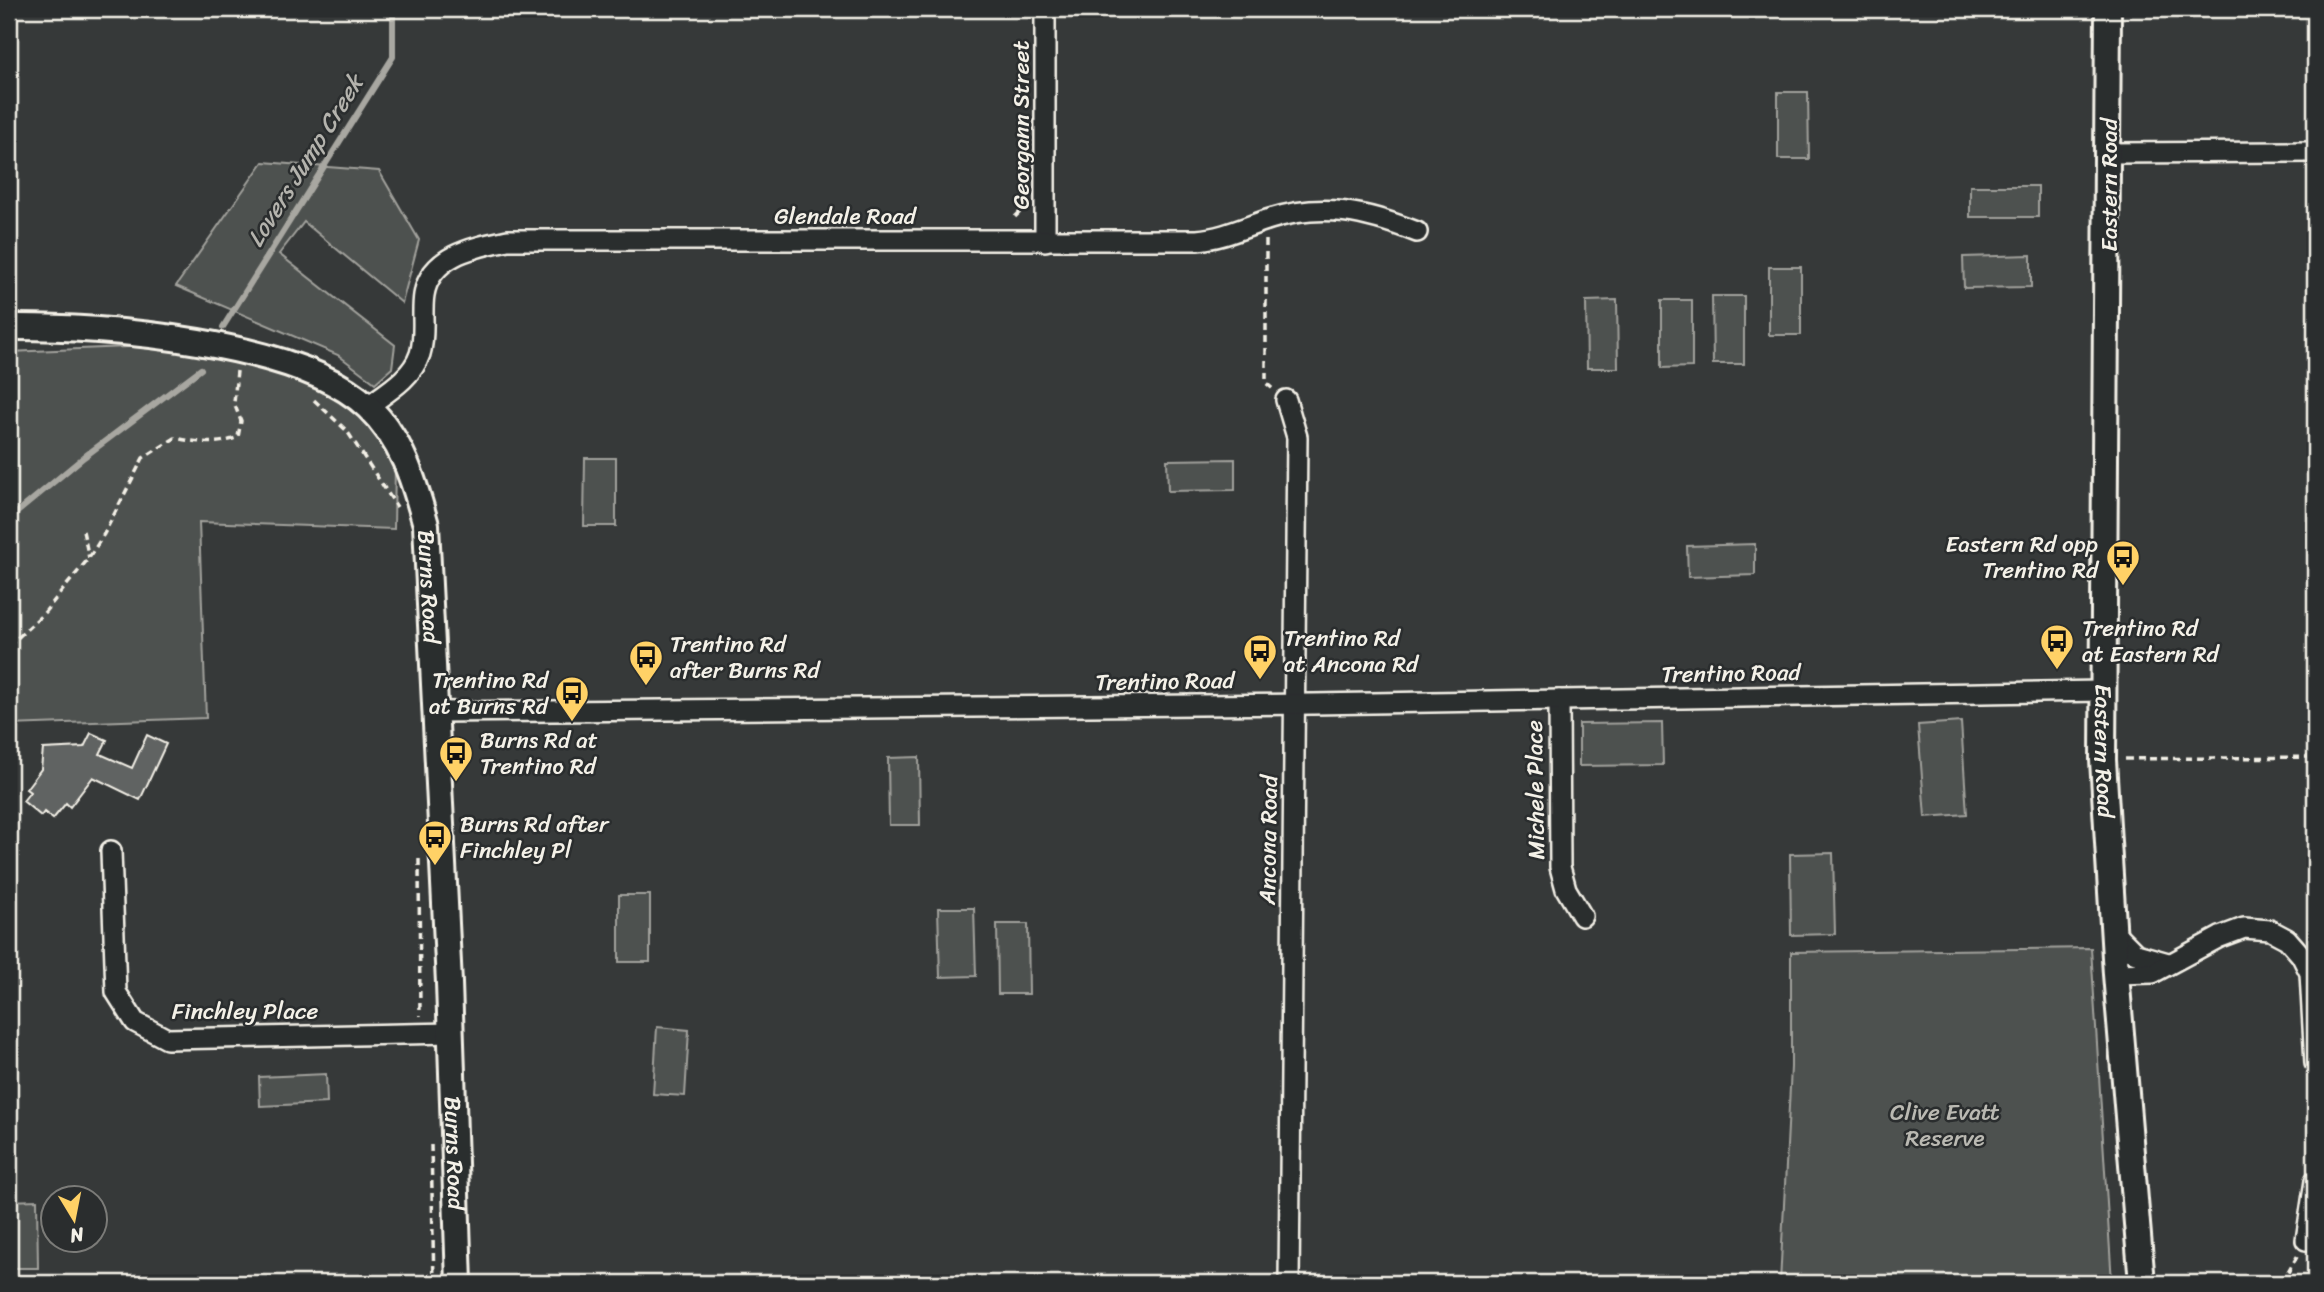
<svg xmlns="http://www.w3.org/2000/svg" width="2324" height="1292" viewBox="0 0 2324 1292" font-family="Sriracha,sans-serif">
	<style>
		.green { fill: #4e514f; stroke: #a1a19c; stroke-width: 2 }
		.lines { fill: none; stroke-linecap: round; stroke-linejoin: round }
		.stream { stroke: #a8a7a1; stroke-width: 6 }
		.building { fill: #616362; stroke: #f4f1e8; stroke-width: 2 }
		.minor-casing { stroke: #f4f1e8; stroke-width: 24 }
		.major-casing { stroke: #f4f1e8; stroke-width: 30 }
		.path { stroke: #f4f1e8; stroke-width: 3.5; stroke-dasharray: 7 5; stroke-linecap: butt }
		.minor { stroke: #2a2d2e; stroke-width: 19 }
		.major { stroke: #2a2d2e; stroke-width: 24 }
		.labels { text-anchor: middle; stroke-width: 5; stroke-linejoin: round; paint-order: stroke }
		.street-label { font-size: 23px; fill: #f4f1e8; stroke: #2a2d2e }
		.poi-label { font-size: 23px; fill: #f4f1e8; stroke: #2a2d2e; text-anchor: start }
		.park-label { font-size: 23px; fill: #bab9b2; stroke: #2a2d2e }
		.water-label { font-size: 24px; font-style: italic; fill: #b4b3ad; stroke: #2a2d2e }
	</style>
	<rect width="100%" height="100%" fill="#363939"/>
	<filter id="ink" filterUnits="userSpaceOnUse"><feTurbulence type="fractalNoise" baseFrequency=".0143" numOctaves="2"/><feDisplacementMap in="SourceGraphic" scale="14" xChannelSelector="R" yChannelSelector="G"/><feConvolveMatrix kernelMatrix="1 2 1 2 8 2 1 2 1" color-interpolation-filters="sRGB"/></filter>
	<g filter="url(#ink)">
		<!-- green -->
		<g class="green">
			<path d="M1778 92H1808L1809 159H1778Z"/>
			<path d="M263 162 379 171 419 240 402 303 304 222 279 254 395 345 392 368 375 383 338 355 176 286Z"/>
			<rect x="1970" y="186" width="68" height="31"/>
			<path d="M2031 255V287L1964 288 1963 257Z"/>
			<rect x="1769" y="267" width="32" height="68"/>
			<path d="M1712 296H1744V364H1713Z"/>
			<path d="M1617 300 1618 368H1587L1586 301Z"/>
			<path d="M1662 300H1692V367L1662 368Z"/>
			<path d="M151 346 291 371 373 419 395 463 394 529 199 522 206 718 9 725V352Z"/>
			<path d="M585 458H616V526H584Z"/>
			<path d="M1235 459V490L1168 491 1167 460Z"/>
			<path d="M1755 544V575L1688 577 1687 546Z"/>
			<path d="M1961 722 1967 814 1925 817 1918 725Z"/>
			<path d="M1662 723 1663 765 1579 766V724Z"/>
			<path d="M919 757 920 825H889L888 758Z"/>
			<path d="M1833 853 1835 934 1791 935 1790 854Z"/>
			<rect x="619" y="895" width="31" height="67"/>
			<path d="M974 908 976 976 940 977 938 908Z"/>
			<path d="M997 924H1028L1029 994H998Z"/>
			<path d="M2091 948 2112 1283H1780L1791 1067V952Z"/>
			<path d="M657 1027 689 1030 685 1096 653 1094Z"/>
			<path d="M326 1074 327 1103 260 1106 259 1077Z"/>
			<path d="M37 1200 38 1268H9V1201Z"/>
		</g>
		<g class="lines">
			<!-- stream -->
			<g class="stream">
				<path d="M223 327 393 57V9"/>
				<path d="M9 519 84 457 201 369"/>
			</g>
		</g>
		<!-- building -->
		<path class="building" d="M91 733 107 740 100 754 132 768 147 735 166 744 140 800 93 777 70 807 66 803 53 819 44 812 41 816 23 801 30 792 26 789 41 769 43 749 84 747Z"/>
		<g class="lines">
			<!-- minor casing -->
			<g class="minor-casing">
				<g id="minor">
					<path d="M1045 9V241"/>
					<path d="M2109 153 2315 152"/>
					<path d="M1286 400 1297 437 1289 1283"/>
					<path d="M368 406C387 392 412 378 420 354 426 335 421 314 424 295 430 255 475 247 508 240H1197C1223 238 1245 227 1270 219 1323 202 1366 212 1417 232"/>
					<path d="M1559 700 1560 867 1566 889 1582 916"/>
					<path d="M437 712 1313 704 2103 691"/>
					<path d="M111 851 116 992 135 1022 167 1039 452 1033"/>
					<path d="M2112 930 2136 954 2168 963"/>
					<path d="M2116 974 2153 973 2220 937 2244 928 2270 930 2287 939 2301 955 2310 973 2315 1063"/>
					<path d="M2306 1240 2315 1181"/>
				</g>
			</g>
			<!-- major casing -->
			<g class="major-casing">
				<g id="major">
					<path id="s1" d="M2108 9 2103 760 2116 974 2142 1283"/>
					<path id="s2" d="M9 327C102 326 299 341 368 407 402 439 414 481 426 525L449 983 459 1283"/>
				</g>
			</g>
			<!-- path -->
			<g class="path">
				<path d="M1015 217 1025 207"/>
				<path d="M1266 240V383L1273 389"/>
				<path d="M314 400 347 431 397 507"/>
				<path d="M83 531 89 558"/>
				<path d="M9 646 44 613 89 558 104 534 143 458 175 438C196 442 217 446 238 437L241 421 234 403 237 371"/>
				<path d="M2125 759 2315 757"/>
				<path d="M419 859 420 1016"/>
				<path d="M431 1145 434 1283"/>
				<path d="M2282 1283 2298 1255"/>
			</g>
			<!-- minor -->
			<use href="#minor" class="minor"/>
			<!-- major -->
			<use href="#major" class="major"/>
		</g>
	</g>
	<!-- icons -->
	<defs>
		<g id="bus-pin" transform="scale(1.75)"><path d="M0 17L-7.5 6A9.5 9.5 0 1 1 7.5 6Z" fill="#ffd166" stroke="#2a2d2e"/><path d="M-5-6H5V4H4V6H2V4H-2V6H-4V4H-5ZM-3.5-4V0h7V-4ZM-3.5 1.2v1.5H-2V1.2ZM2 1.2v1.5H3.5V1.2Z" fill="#111"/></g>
	</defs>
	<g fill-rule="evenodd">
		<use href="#bus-pin" x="2123" y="557"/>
		<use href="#bus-pin" x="2057" y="641"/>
		<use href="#bus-pin" x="1260" y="651"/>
		<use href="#bus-pin" x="646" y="657"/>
		<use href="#bus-pin" x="572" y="693"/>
		<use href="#bus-pin" x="456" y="753"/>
		<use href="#bus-pin" x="435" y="837"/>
	</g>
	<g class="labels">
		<!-- street labels -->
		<g class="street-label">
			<text transform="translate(1021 125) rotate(-90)" y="8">Georgann Street</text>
			<text transform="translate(2109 185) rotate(-90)" y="8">Eastern Road</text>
			<text x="845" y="224">Glendale Road</text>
			<text dy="8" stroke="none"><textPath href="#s2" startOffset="569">Burns Road</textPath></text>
			<text transform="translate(1731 673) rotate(-1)" y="8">Trentino Road</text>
			<text transform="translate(1165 681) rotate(-1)" y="8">Trentino Road</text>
			<text dy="8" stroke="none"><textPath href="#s1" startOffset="742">Eastern Road</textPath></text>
			<text transform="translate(1535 790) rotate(-91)" y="8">Michele Place</text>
			<text transform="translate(1268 840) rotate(-89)" y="8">Ancona Road</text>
			<text x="245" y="1019">Finchley Place</text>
			<text dy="8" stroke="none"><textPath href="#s2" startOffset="1136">Burns Road</textPath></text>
		</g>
		<!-- poi labels -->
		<g class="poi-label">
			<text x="2098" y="552" text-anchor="end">Eastern Rd opp<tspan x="2098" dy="26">Trentino Rd</tspan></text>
			<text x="2082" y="636">Trentino Rd<tspan x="2082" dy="26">at Eastern Rd</tspan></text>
			<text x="1284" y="646">Trentino Rd<tspan x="1284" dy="26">at Ancona Rd</tspan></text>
			<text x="670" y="652">Trentino Rd<tspan x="670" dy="26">after Burns Rd</tspan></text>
			<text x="548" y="688" text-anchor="end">Trentino Rd<tspan x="548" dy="26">at Burns Rd</tspan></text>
			<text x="480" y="748">Burns Rd at<tspan x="480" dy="26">Trentino Rd</tspan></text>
			<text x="460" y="832">Burns Rd after<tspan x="460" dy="26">Finchley Pl</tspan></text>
		</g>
		<!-- park labels -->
		<g class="park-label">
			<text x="1945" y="1120">Clive Evatt<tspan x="1945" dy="26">Reserve</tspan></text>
		</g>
		<!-- water labels -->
		<g class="water-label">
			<text transform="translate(305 161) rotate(-58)" y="8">Lovers Jump Creek</text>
		</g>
	</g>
	<!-- margin -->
	<rect width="2324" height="1292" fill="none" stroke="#2a2d2e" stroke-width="35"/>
	<rect x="18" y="18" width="2289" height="1257" fill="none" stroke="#f4f1e8" stroke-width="2.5" filter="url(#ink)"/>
	<!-- north arrow -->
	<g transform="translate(74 1219) rotate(170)"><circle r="33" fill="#2a2d2e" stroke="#7b7b78" stroke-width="2"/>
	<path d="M0-5L12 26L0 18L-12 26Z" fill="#ffd166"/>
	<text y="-10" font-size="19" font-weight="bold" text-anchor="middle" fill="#f4f1e8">N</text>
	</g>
</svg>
